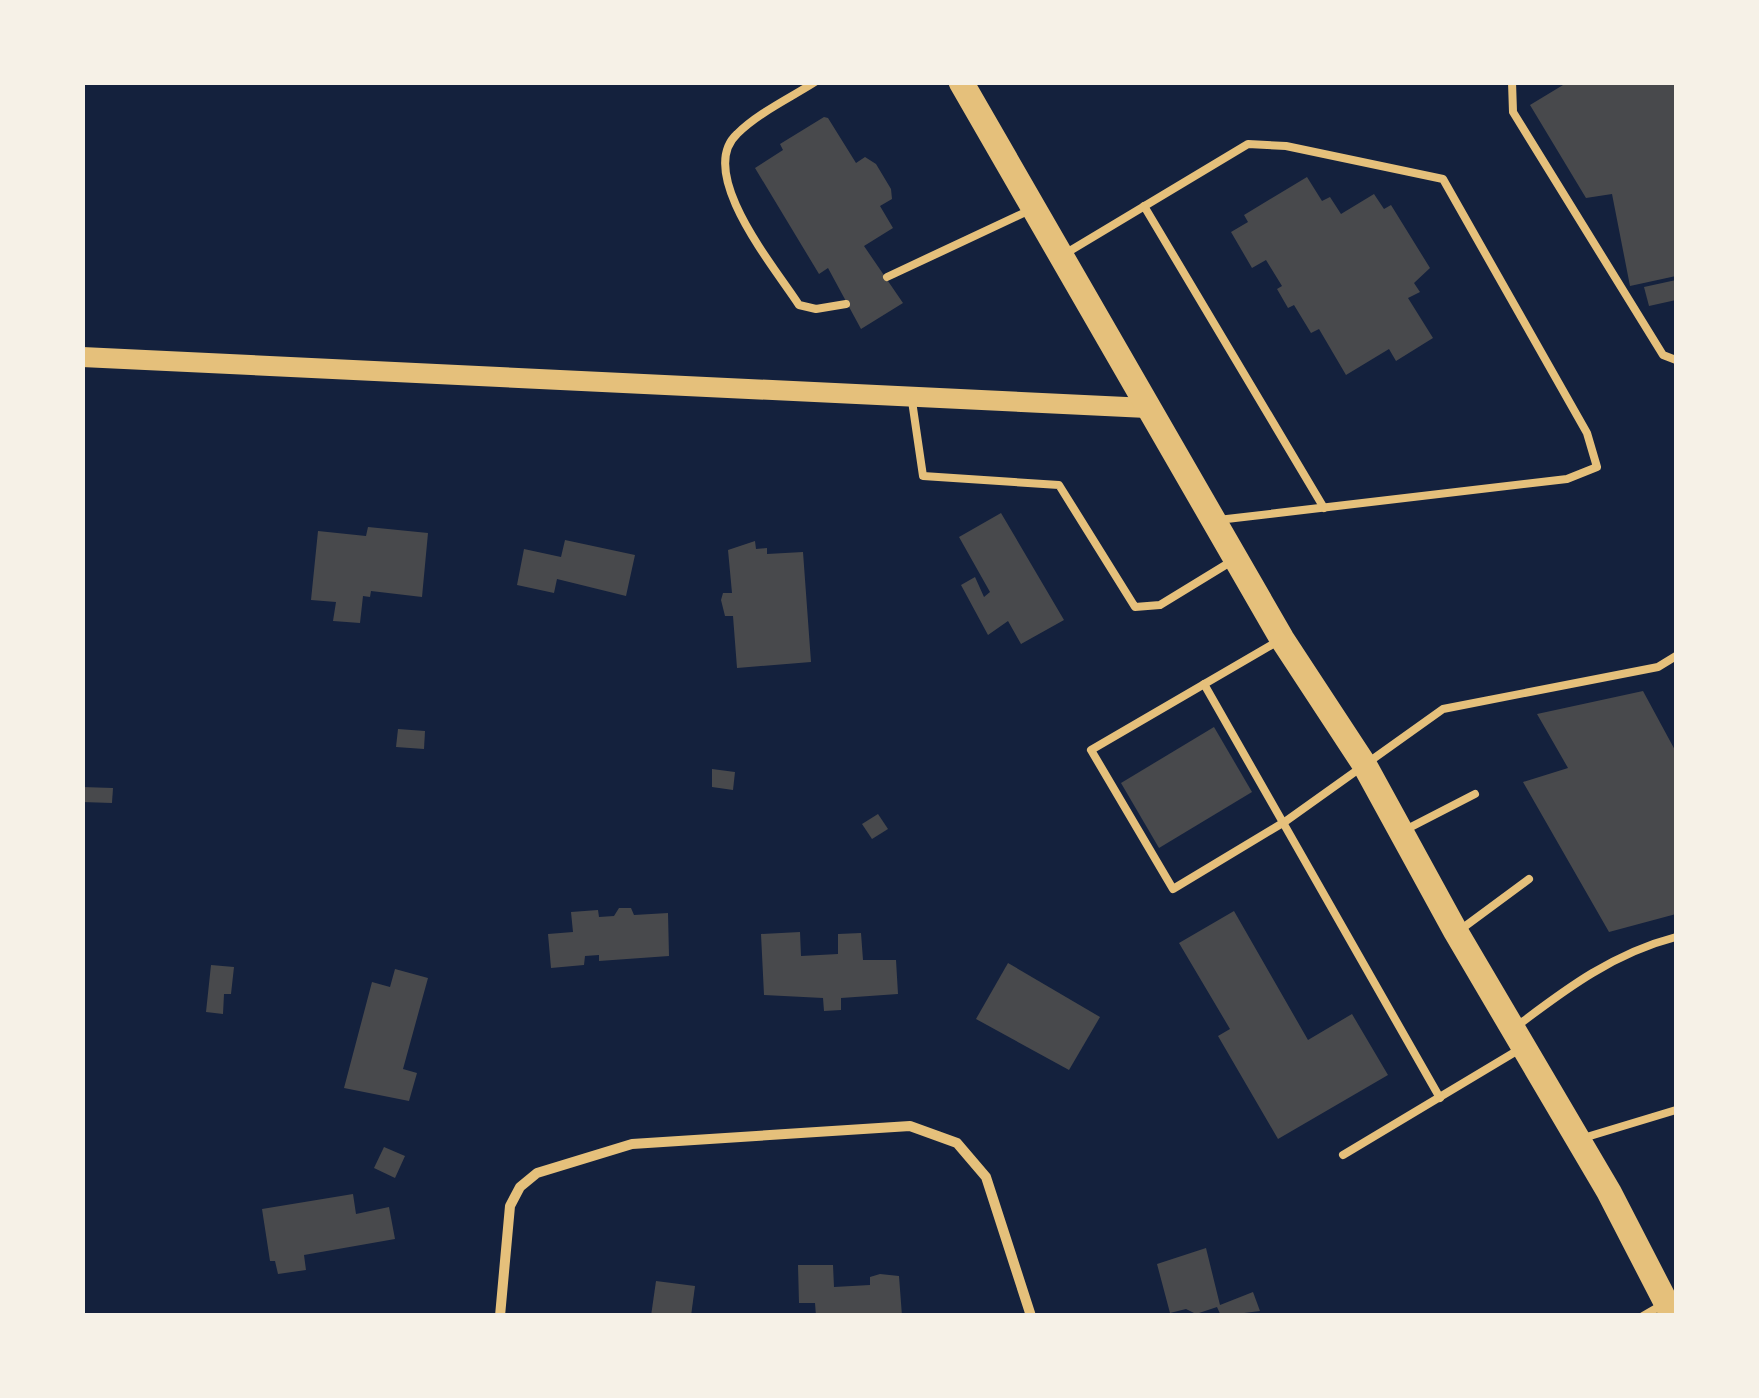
<svg xmlns="http://www.w3.org/2000/svg" width="1759" height="1398" viewBox="0 0 1759 1398" font-family="'Sofia Sans Condensed',sans-serif">
	<style>
		.building { fill: #48494c }
		.lines { fill: none; stroke-linecap: round; stroke-linejoin: round }
		.service { stroke: #e5c07b; stroke-width: 8 }
		.minor { stroke: #e5c07b; stroke-width: 10 }
		.secondary { stroke: #e5c07b; stroke-width: 20 }
		.primary { stroke: #e5c07b; stroke-width: 25 }
	</style>
	<rect width="100%" height="100%" fill="#14213d"/>
	<!-- building -->
	<g class="building">
		<path d="M1568 82H1676V276L1630 286 1612 194 1586 198 1530 105Z"/>
		<path d="M824 117 828 118 856 163 865 157 876 164 891 189 892 199 880 206 893 228 864 246 903 303 861 329 828 268 819 274 755 168 783 150 780 144Z"/>
		<path d="M1307 177 1322 201 1330 197 1341 214 1374 194 1384 209 1391 205 1430 268 1414 283 1420 292 1408 298 1433 338 1396 361 1389 349 1346 375 1319 329 1311 333 1294 305 1288 308 1277 289 1282 286 1266 260 1252 268 1231 232 1248 222 1244 215Z"/>
		<path d="M1676 280V300L1649 306 1644 287Z"/>
		<path d="M1001 513 1064 620 1021 644 1008 621 988 635 961 585 975 577 984 597 990 592 959 537Z"/>
		<path d="M368 527 428 533 422 597 371 591 370 597 363 596 360 623 333 621 336 602 311 600 318 531 366 536Z"/>
		<path d="M565 540 635 555 626 596 557 579 554 593 517 585 524 549 561 557Z"/>
		<path d="M755 541 756 549 767 548V554L803 552 811 662 737 668 733 616H725L721 600 723 593H732L728 550Z"/>
		<path d="M1643 691 1676 752V914L1609 932 1523 782 1568 768 1537 714Z"/>
		<path d="M1214 727 1252 792 1159 848 1121 783Z"/>
		<path d="M398 729 425 731 424 749 396 747Z"/>
		<path d="M712 769 735 772 733 790 712 787Z"/>
		<path d="M82 787 113 788 112 803 82 802Z"/>
		<path d="M878 814 888 829 872 839 862 824Z"/>
		<path d="M619 908H631L634 915 668 913 669 956 599 961V955L585 956 584 965 551 968 548 934 573 932 571 912 598 910 599 917 614 916Z"/>
		<path d="M1234 911 1308 1040 1352 1014 1388 1075 1278 1139 1218 1036 1230 1029 1179 943Z"/>
		<path d="M800 932 801 956 838 954V934L861 933 863 960H896L898 994 841 998V1010L824 1011 823 998 764 995 761 934Z"/>
		<path d="M1008 963 1100 1017 1069 1070 976 1019Z"/>
		<path d="M211 965 234 967 231 994H224L223 1014 206 1012Z"/>
		<path d="M395 969 428 978 403 1069 417 1073 409 1101 344 1088 372 982 390 987Z"/>
		<path d="M384 1147 405 1156 395 1178 374 1168Z"/>
		<path d="M353 1194 356 1214 389 1207 395 1239 304 1255 306 1270 278 1274 275 1261H270L262 1209Z"/>
		<path d="M1206 1248 1220 1305 1253 1292 1260 1311 1221 1316 1217 1307 1196 1314 1186 1309 1170 1313 1157 1264Z"/>
		<path d="M798 1265H833L834 1287 870 1285V1277L880 1274 899 1276 902 1316H816L815 1303H799Z"/>
		<path d="M656 1281 695 1286 691 1316H651Z"/>
	</g>
	<g class="lines">
		<!-- service -->
		<g class="service">
			<path d="M815 82C790 98 758 113 737 134 695 173 776 269 799 305L816 309 846 304"/>
			<path d="M1512 82 1513 112 1663 355 1676 360"/>
			<path d="M1144 206 1324 508"/>
			<path d="M1063 255 1248 144 1286 146 1443 179 1587 433 1597 467 1567 479 1218 520"/>
			<path d="M887 277 1028 211"/>
			<path d="M912 401 923 476 1059 485 1135 607 1160 605 1232 561"/>
			<path d="M1280 640 1091 750 1173 889 1286 821 1443 709 1658 667 1676 656"/>
			<path d="M1204 684 1440 1098"/>
			<path d="M1407 829 1475 794"/>
			<path d="M1460 930 1529 879"/>
			<path d="M1517 1026C1567 988 1614 953 1676 937"/>
			<path d="M1580 1139 1676 1110"/>
			<path d="M1343 1155 1520 1049"/>
			<path d="M1643 1316 1662 1305"/>
		</g>
		<!-- minor -->
		<path class="minor" d="M500 1316 510 1206 520 1187 537 1173 632 1144 910 1126 957 1143 986 1177 1031 1316"/>
		<!-- secondary -->
		<path class="secondary" d="M82 357 1147 408"/>
		<!-- primary -->
		<path class="primary" d="M961 82 1282 639 1364 764 1456 932 1609 1192 1673 1316"/>
	</g>
	<!-- border -->
	<rect width="1759" height="1398" fill="none" stroke="#f6f1e7" stroke-width="170"/>
</svg>
